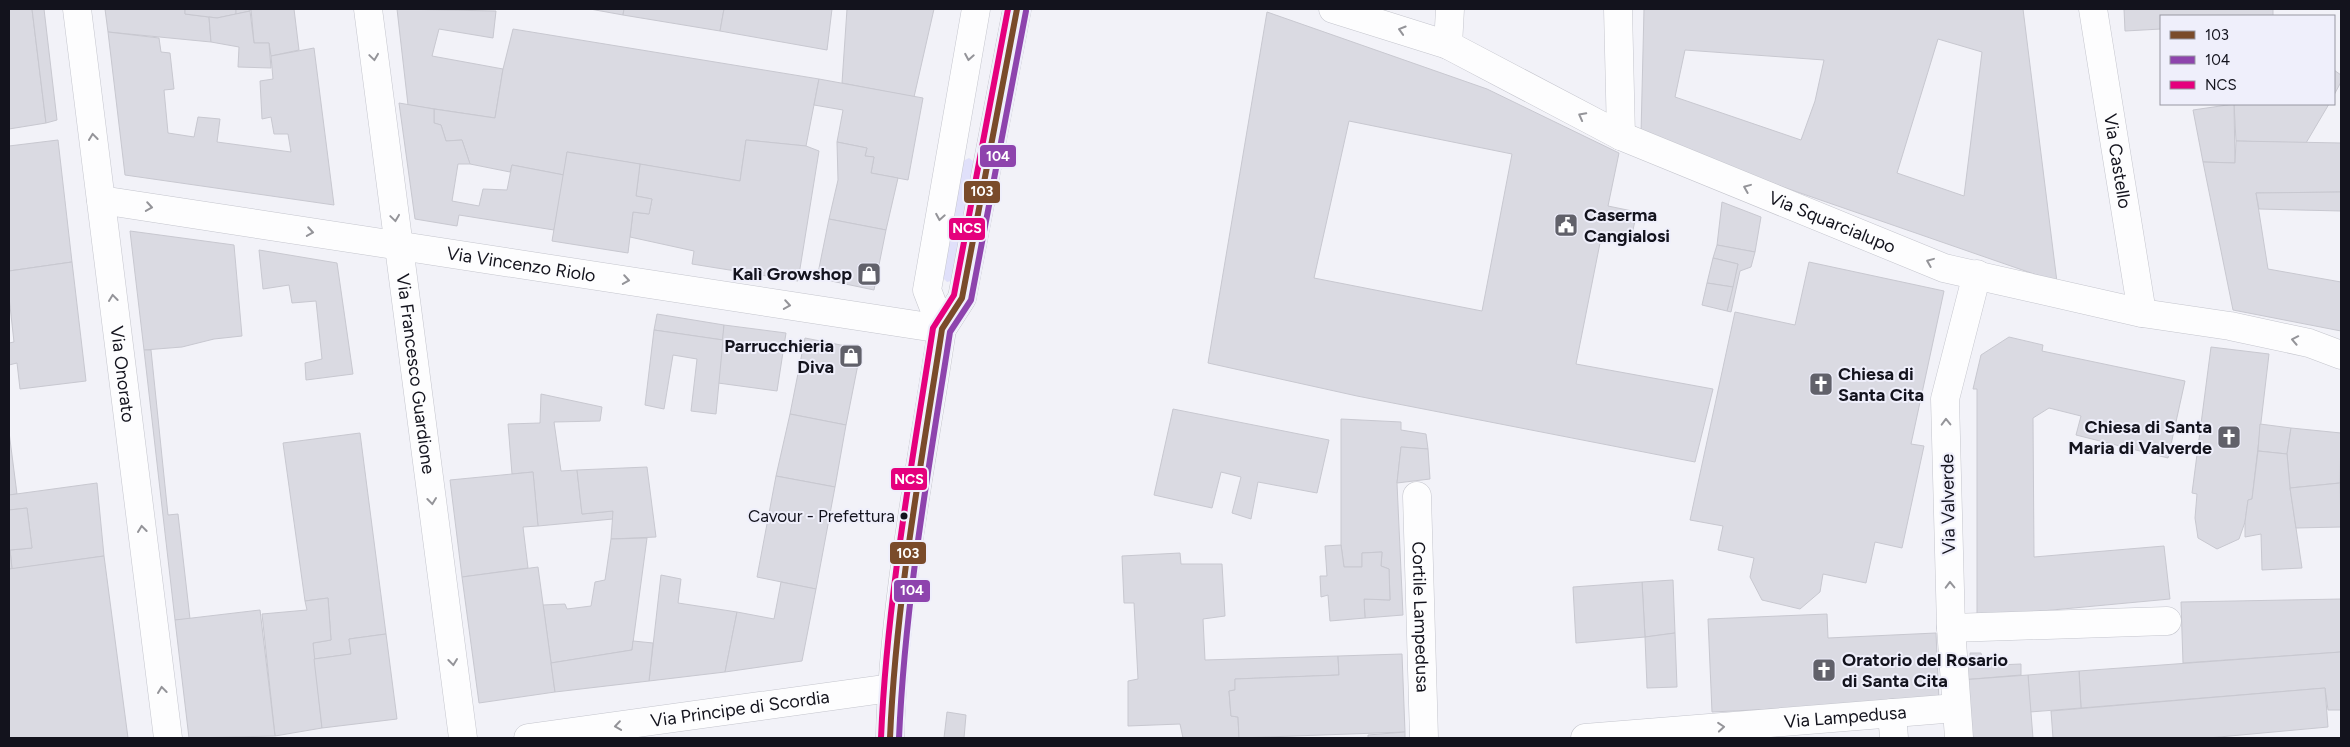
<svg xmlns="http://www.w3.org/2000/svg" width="2350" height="747" viewBox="0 0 2350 747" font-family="Figtree,sans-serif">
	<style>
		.green { fill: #e0e0fa }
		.building { fill: #dadae2; stroke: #c8c8d0; fill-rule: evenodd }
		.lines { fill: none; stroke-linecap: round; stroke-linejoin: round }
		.minor-casing { stroke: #c4c5cd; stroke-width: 29 }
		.minor { stroke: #fdfdfe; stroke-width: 28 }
		.bus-1-casing { stroke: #efeffb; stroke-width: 10 }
		.bus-2-casing { stroke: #efeffb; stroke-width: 10 }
		.bus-3-casing { stroke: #efeffb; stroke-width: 10 }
		.bus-1 { stroke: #7a4b2a; stroke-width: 6 }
		.bus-2 { stroke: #8e44ad; stroke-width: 6 }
		.bus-3 { stroke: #e5007d; stroke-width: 6 }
		.oneway { stroke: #949499 }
		.bus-dot { fill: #13131d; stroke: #efeffb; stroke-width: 2 }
		.labels { text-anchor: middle; stroke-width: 4; stroke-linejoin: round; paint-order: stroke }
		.bus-label { font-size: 17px; fill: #13131d; stroke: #efeffb; text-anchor: end }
		.street-label { font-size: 18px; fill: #13131d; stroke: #efeffb }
		.poi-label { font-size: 18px; font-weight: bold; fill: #13131d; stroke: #efeffb; text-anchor: start }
		.line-badge { stroke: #efeffb; stroke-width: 2 }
		.badge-label { font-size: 14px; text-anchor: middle; font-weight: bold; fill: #fff }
	</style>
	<rect width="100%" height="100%" fill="#f2f2f8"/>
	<!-- green -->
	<path class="green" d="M969 158 978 165 954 280 947 282 942 277 963 161Z"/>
	<!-- building -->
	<g class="building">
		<path d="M9 9H32L46 123 9 129Z"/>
		<path d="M32 9H44L57 120 46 123Z"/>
		<path d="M105 9H185V14L209 17 211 42 108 32Z"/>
		<path d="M185 9H236V14L217 18 185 14Z"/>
		<path d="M236 9H251L250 11 236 14Z"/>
		<path d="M251 9H294L299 50 271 56 269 43H254Z"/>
		<path d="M397 9 496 11 493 38 439 29 432 56 503 69 495 118 408 105Z"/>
		<path d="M590 9H624L623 15Z"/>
		<path d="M624 9H724L720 31 623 15Z"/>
		<path d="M724 9H832L827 50 720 31Z"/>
		<path d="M847 9H934L914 97 842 83Z"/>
		<path d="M1644 9H2023L2057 282 1783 187 1641 134ZM1938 39 1982 52 1964 196 1897 173ZM1685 50 1824 60 1815 101 1801 140 1675 97Z"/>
		<path d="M2124 9H2273V16H2161V29L2125 31Z"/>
		<path d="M250 11 254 43H269L271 68 238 67 239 47 211 42 209 17 217 18Z"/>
		<path d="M1267 12 1487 89 1619 153 1608 206 1637 212 1630 243 1601 238 1576 364 1713 389 1695 462 1357 396 1208 363ZM1349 121 1512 154 1482 311 1314 278Z"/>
		<path d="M513 29 819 79 806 146 746 140 740 181 567 152 564 175 512 165 510 172 470 164 462 140 446 141 441 125 434 123V109L495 118 503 69Z"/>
		<path d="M108 32 159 38 161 52 170 53 174 89 164 90 168 133 194 137 198 117 220 119 217 142 291 152 288 134H274L271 117 262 119 260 81 273 79 271 56 314 48 334 205 125 175Z"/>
		<path d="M2334 70 2341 75V82L2334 95Z"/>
		<path d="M819 79 923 98 908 180 871 173 874 157 865 156 867 148 837 142 843 110 814 105Z"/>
		<path d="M399 103 434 109V123L441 125 446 141 462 140 470 164H458L452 201 479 206 483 189 507 190 512 165 564 175 554 230 459 215 457 226 415 219Z"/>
		<path d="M2234 104H2329L2306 143 2236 141Z"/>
		<path d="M2234 104 2235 163 2203 162 2193 110Z"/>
		<path d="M58 140 72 262 9 271V146Z"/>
		<path d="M746 140 806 146 819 151 798 281 692 264 694 251 630 237 633 212 649 214 652 199 636 196 640 164 740 181Z"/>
		<path d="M2236 141 2341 143V192L2256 193 2268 269 2341 282V331L2233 310 2203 162 2235 163Z"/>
		<path d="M837 142 867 148 865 156 874 157 871 173 898 178 886 230 829 219 838 180Z"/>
		<path d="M567 152 640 164 636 196 652 199 649 214 633 212 628 253 552 241Z"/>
		<path d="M2341 192V211L2259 209 2256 193Z"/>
		<path d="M1722 202 1761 217 1755 252 1717 245Z"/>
		<path d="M829 219 886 230 874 290 817 278Z"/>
		<path d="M130 231 234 245 242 336 214 339 182 347 144 350Z"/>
		<path d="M1717 245 1755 252 1751 267 1740 271 1731 312 1727 311 1738 264 1713 258Z"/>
		<path d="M259 250 337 263 353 374 306 380 305 363 322 359 316 301 292 303 289 285 263 289Z"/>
		<path d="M1713 258 1738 264 1733 287 1707 283Z"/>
		<path d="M72 262 86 381 20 389 17 363 9 365V343L14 342 9 297V271Z"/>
		<path d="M1809 262 1944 291 1911 444 1924 446 1902 548 1875 542 1866 583 1823 574 1820 592 1800 609 1762 600 1750 577 1754 558 1718 550 1723 526 1690 520 1735 312 1795 325Z"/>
		<path d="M1707 283 1733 287 1727 311 1702 305Z"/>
		<path d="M657 314 724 325 723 340 654 330Z"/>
		<path d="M724 325 786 333 777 391 718 383Z"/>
		<path d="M654 330 723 340 716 414 691 411 697 359 673 355 664 409 645 405Z"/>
		<path d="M2009 337 2043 345 2042 351 2185 381 2168 458 2076 435 2081 416 2049 408 2033 418 2034 557 2164 546 2170 599 1977 617V389H1973L1981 355Z"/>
		<path d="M805 338 861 349 846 425 790 414Z"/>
		<path d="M2211 347 2269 354 2252 499 2248 500 2245 522 2239 539 2217 549 2198 538 2195 518 2197 494 2192 493Z"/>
		<path d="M144 350H151L168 515 178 514 190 619 175 620Z"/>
		<path d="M541 394 602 407 600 421 554 422 561 471 577 470 582 514 613 511V519L538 526 533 472 512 474 508 424 540 423Z"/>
		<path d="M1173 409 1329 440 1317 493 1258 482 1251 519 1232 513 1241 477 1221 472 1212 508 1154 495Z"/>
		<path d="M790 414 846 425 835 487 776 476Z"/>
		<path d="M1341 419 1401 422V430L1426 434 1428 449 1401 447 1397 483 1403 615 1365 618 1364 599 1390 600 1389 569 1381 566 1382 552 1362 553V567H1344L1341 545Z"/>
		<path d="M2260 424 2291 428 2287 454 2258 451Z"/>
		<path d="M2291 428 2341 433 2340 483 2290 488 2287 454Z"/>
		<path d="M9 432 17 494 9 495Z"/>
		<path d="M360 433 386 634 349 639 351 654 314 659 313 643 331 640 328 598 305 601 283 443Z"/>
		<path d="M1401 447 1428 449 1430 479 1397 483Z"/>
		<path d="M2258 451 2287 454 2290 488 2302 568 2262 570 2261 534 2245 537V522L2248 500 2252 499Z"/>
		<path d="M647 467 656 537 611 539 613 511 582 514 577 470Z"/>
		<path d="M533 472 538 526 523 527 528 568 462 577 450 480Z"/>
		<path d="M776 476 835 487 816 589 757 577Z"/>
		<path d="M97 483 104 556 12 569 10 550 32 548 27 508 9 510V495Z"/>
		<path d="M2340 483 2341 527 2296 528 2290 488Z"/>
		<path d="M27 508 32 548 10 550 12 569H9V510Z"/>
		<path d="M647 538 632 650 551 663 543 605 565 604 567 609 591 606 595 582 605 580 611 539Z"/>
		<path d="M1341 545 1344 567H1362V553L1382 552 1381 566 1389 569 1390 600 1364 599 1365 618 1330 621 1328 595 1321 597 1320 576H1327L1325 546Z"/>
		<path d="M1180 553 1181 564H1222L1225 616 1203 619 1205 660 1338 656 1339 675 1235 679V690L1229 691 1231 716 1238 717 1239 738H1183L1180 724 1128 726V681L1138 679 1134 603H1124L1122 556Z"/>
		<path d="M104 556 128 738H9V569Z"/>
		<path d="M538 567 555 692 479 703 462 577Z"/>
		<path d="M661 575 681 579 678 603 737 612 725 672 649 681Z"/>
		<path d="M1673 580 1675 633 1645 637 1642 582Z"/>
		<path d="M781 582 816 589 802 661 725 672 737 612 774 619Z"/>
		<path d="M1642 582 1645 637 1576 643 1573 587Z"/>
		<path d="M328 598 331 640 313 643 322 728 275 736 262 614 307 610 305 601Z"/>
		<path d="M2341 599V652L2183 663 2181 602Z"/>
		<path d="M260 610 275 736 189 738 175 620Z"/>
		<path d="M1827 614 1828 638 1936 633 1939 701 1712 712 1708 619Z"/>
		<path d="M1675 633 1677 687 1647 688 1645 637Z"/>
		<path d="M386 634 397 719 322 728 314 659 351 654 349 639Z"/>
		<path d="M633 641 653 643 649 681 555 692 551 663 632 650Z"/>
		<path d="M2341 652V710H2328L2325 688 2081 708 2079 671Z"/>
		<path d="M1970 653H1981L1983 660 1997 658V665L2021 664V675L1961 680 1959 661H1970Z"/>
		<path d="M1402 654 1405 732 1239 738 1238 717 1231 716 1229 691 1235 690V679L1339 675 1338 656Z"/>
		<path d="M2079 671 2081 708 2030 712 2028 675Z"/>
		<path d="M2028 675 2033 738H1967L1961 680Z"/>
		<path d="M2325 688 2328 727 2208 738H2053L2051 711Z"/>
		<path d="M947 712 966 715 964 738H944Z"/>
		<path d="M1405 732V738H1368V735Z"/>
	</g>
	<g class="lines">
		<!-- minor casing -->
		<g class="minor-casing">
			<g id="minor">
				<path id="s1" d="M77 9 168 738"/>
				<path id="s2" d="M368 9 463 738"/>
				<path id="s3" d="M1333 9 1448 45 1621 136 1944 268 2142 313 2230 326 2309 343 2341 355"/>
				<path d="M1618 9 1621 136"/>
				<path id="s4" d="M2093 9 2142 313"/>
				<path d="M1448 45 1450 9"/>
				<path id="s5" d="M101 200 942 329"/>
				<path d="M942 329 927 290 976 9"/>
				<path id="s6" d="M1417 496 1424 738"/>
				<path d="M1951 628 2167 621"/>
				<path d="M1892 713 1894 738"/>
				<path id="s7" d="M528 738 891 688"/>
				<path d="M890 738C893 602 922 464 942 329L962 298 1017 9"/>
				<path id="s8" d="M1585 738 1956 708"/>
				<path d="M1959 738 1951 628 1945 399 1977 274"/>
			</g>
		</g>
		<!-- minor -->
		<use href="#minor" class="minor"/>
		<!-- bus-1 casing -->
		<g class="bus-1-casing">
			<path id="bus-1" d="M890 738C896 600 921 465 942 329L962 298 1017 9"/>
		</g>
		<!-- bus-2 casing -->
		<g class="bus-2-casing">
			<path id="bus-2" d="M899 738C905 601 929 467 950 332L971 300 1026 11"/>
		</g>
		<!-- bus-3 casing -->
		<g class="bus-3-casing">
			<path id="bus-3" d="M881 738C887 599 912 464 933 328L954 295 1008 9"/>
		</g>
		<!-- bus-1 -->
		<use href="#bus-1" class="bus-1"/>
		<!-- bus-2 -->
		<use href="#bus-2" class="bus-2"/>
		<!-- bus-3 -->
		<use href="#bus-3" class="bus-3"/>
	</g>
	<!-- one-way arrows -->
	<defs><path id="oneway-chevron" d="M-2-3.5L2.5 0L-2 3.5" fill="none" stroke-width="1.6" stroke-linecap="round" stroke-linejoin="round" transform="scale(1.25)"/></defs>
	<g class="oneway">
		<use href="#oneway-chevron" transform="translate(1402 30) rotate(-163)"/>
		<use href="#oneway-chevron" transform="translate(374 57) rotate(82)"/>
		<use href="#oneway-chevron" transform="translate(969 57) rotate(100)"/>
		<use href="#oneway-chevron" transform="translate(1582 116) rotate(-152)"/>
		<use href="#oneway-chevron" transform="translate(93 137) rotate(-97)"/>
		<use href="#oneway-chevron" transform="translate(1747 188) rotate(-158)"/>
		<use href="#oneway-chevron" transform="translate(149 207) rotate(9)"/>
		<use href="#oneway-chevron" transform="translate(940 217) rotate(100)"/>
		<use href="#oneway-chevron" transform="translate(395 218) rotate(82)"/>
		<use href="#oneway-chevron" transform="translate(310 232) rotate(9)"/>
		<use href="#oneway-chevron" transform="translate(1930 262) rotate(-158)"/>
		<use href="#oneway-chevron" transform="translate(626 280) rotate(9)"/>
		<use href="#oneway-chevron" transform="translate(113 298) rotate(-97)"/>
		<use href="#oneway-chevron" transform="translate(787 305) rotate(9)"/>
		<use href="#oneway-chevron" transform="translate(2295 340) rotate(-169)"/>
		<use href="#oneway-chevron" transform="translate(1946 422) rotate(-91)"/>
		<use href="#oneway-chevron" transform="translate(432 501) rotate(83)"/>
		<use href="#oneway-chevron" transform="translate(142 529) rotate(-97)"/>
		<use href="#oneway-chevron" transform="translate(1950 585) rotate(-91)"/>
		<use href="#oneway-chevron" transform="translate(453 662) rotate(83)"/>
		<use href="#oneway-chevron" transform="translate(162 690) rotate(-97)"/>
		<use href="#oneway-chevron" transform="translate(618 726) rotate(172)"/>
		<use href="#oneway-chevron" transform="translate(1721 727) rotate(-5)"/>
	</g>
	<!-- icons -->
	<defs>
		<g id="civic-square" transform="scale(1.25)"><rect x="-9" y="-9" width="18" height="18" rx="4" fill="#61616a" stroke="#efeffb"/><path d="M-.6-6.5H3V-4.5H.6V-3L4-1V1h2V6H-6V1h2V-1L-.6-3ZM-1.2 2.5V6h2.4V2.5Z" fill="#fff"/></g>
		<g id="shop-square" transform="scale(1.25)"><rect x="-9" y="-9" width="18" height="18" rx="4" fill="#61616a" stroke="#efeffb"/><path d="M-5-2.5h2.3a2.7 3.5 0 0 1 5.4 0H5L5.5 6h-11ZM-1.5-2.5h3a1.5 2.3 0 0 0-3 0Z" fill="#fff"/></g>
		<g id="church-square" transform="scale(1.25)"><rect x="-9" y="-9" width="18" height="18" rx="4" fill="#61616a" stroke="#efeffb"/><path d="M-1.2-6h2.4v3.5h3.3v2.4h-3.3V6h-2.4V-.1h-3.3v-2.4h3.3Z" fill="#fff"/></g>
	</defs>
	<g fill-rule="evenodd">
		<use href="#civic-square" x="1566" y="225"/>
		<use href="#shop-square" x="869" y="274"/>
		<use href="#shop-square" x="851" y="356"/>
		<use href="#church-square" x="1821" y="384"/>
		<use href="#church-square" x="2229" y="437"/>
		<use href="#church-square" x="1824" y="670"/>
	</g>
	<!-- markers -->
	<circle class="bus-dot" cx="904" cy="516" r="4.5"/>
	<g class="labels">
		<!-- bus labels -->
		<g class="bus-label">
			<text x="895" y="522">Cavour - Prefettura</text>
		</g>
		<!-- street labels -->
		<g class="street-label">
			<text dy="6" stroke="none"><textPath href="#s4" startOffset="154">Via Castello</textPath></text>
			<text dy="6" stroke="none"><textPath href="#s3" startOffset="544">Via Squarcialupo</textPath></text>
			<text dy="6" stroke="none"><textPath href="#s5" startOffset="425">Via Vincenzo Riolo</textPath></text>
			<text dy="6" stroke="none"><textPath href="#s2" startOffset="368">Via Francesco Guardione</textPath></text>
			<text dy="6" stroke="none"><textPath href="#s1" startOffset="368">Via Onorato</textPath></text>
			<text transform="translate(1948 504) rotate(-91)" y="6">Via Valverde</text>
			<text dy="6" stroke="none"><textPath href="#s6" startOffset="121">Cortile Lampedusa</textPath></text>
			<text dy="6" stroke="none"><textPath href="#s7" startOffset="214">Via Principe di Scordia</textPath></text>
			<text dy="6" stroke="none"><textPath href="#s8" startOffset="261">Via Lampedusa</textPath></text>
		</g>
		<!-- poi labels -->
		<g class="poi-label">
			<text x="1584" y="221">Caserma<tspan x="1584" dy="21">Cangialosi</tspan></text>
			<text x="852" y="280" text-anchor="end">Kalì Growshop</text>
			<text x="834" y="352" text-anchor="end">Parrucchieria<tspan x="834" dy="21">Diva</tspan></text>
			<text x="1838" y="380">Chiesa di<tspan x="1838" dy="21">Santa Cita</tspan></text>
			<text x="2212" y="433" text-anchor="end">Chiesa di Santa<tspan x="2212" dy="21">Maria di Valverde</tspan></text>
			<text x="1842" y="666">Oratorio del Rosario<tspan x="1842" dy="21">di Santa Cita</tspan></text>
		</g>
	</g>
	<g class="line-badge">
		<rect x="979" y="144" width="38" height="24" rx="5" fill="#8e44ad"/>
		<rect x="963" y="180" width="38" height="24" rx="5" fill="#7a4b2a"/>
		<rect x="948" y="217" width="38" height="24" rx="5" fill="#e5007d"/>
		<rect x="890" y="467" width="38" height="24" rx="5" fill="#e5007d"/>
		<rect x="889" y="541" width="38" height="24" rx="5" fill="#7a4b2a"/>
		<rect x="893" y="579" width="38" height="24" rx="5" fill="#8e44ad"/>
	</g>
	<g class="badge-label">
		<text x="998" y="161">104</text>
		<text x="982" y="196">103</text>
		<text x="967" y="233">NCS</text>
		<text x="909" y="484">NCS</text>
		<text x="908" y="558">103</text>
		<text x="912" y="595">104</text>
	</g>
	<!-- border -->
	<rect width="2350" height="747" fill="none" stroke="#13131d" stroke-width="20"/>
	<!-- legend -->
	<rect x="2160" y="15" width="175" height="90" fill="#efeffb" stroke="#9797a2"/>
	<rect x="2170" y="31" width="25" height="8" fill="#7a4b2a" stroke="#9797a2"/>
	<text x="2205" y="40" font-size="15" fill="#13131d">103</text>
	<rect x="2170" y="56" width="25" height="8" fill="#8e44ad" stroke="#9797a2"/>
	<text x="2205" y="65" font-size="15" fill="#13131d">104</text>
	<rect x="2170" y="81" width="25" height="8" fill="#e5007d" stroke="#9797a2"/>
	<text x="2205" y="90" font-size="15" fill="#13131d">NCS</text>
</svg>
